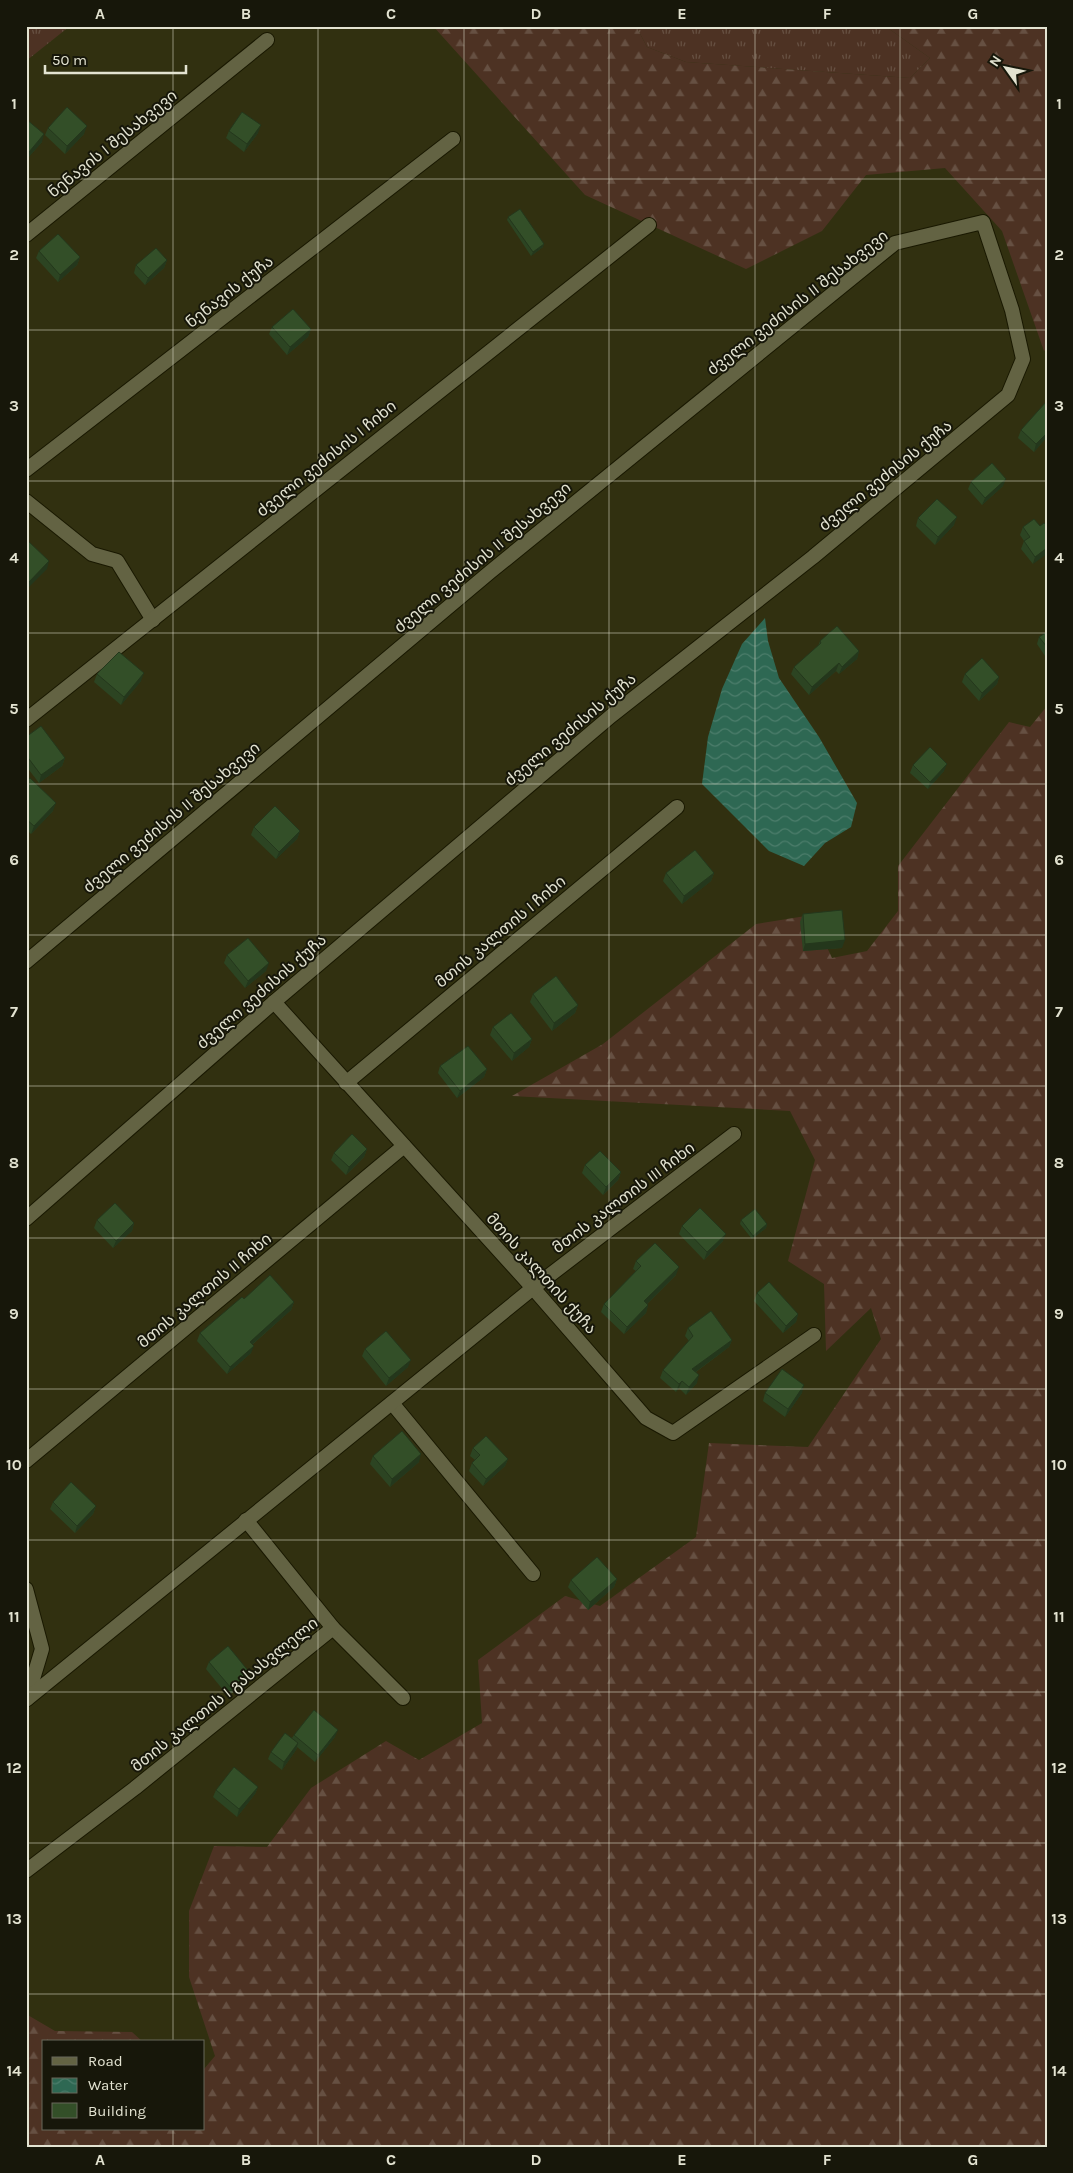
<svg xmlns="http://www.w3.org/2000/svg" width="1073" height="2173" viewBox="0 0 1073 2173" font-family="Karla,'Noto Sans Georgian',sans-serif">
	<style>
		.grass { fill: url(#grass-tufts) }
		.forest { fill: url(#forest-firs) }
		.water { fill: url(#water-waves) }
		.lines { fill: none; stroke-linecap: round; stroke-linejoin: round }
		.minor-casing { stroke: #191800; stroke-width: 16 }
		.minor { stroke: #636343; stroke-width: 14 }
		.wall { fill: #2c4422 }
		.shaded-wall { fill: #24371c }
		.building { fill: #334f28; stroke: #24371c }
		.grid { fill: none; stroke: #e3e3d1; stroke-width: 1; stroke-opacity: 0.55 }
		.labels { text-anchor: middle; stroke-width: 4; stroke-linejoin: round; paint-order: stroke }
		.street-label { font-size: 16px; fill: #e3e3d1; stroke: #17170a }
		.neatline { fill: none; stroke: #e3e3d1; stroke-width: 2 }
		.grid-label { font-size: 16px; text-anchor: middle; font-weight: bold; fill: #e3e3d1 }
	</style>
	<defs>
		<pattern id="grass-tufts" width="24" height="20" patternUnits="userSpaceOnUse" patternTransform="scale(1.25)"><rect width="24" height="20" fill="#4d3223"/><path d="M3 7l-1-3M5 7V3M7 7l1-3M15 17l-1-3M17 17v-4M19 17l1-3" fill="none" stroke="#665042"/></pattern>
		<pattern id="forest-firs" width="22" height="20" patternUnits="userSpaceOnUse" patternTransform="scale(1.25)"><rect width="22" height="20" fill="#4d3223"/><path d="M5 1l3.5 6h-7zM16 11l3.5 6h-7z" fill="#665042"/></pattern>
		<pattern id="water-waves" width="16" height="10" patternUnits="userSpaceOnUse" patternTransform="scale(1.25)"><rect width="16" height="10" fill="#2e6853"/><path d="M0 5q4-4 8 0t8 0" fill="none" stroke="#4c7d6b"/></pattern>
	</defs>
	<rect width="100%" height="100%" fill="#313010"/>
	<!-- grass -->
	<g class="grass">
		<path d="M28 26H70L26 61V31Z"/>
		<path d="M636 26H885L930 58 910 78 686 62 647 47Z"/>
	</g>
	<!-- forest -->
	<g class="forest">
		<path d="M433 26H636L647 47 686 62 910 78 930 58 885 26H1047V349L1044 351 1002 231 945 168 866 175 822 231 746 269 585 195Z"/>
		<path d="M1047 706V2147H26V2014L55 2031 132 2032 143 2042H44V2129H204V2069L215 2056 189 1977V1911L214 1846 267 1847 311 1788 386 1741 419 1760 482 1723 478 1660 565 1596 600 1606 696 1537 709 1443 808 1447 881 1339 871 1308 826 1351 824 1284 788 1261 815 1160 790 1111 512 1096 603 1044 756 924 812 915 832 958 867 951 898 911V866L1009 722 1030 727Z"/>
	</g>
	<!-- water -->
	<path class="water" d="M765 618 768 641 779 678 819 737 857 803 851 827 825 843 804 866 769 851 702 784 708 737 722 689 742 644Z"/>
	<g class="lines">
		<!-- minor casing -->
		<g class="minor-casing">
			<g id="minor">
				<path d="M26 235 267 40"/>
				<path d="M26 470 453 139"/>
				<path d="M26 501 92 554 117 561 153 620"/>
				<path d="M26 720 649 225"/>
				<path d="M26 962 490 572 895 243 983 222 1012 310 1023 359 1008 395 813 557 611 716 274 1002 26 1219"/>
				<path d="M274 1002 533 1288 646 1418 673 1433 814 1335"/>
				<path d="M346 1083 677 807"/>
				<path d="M392 1403 533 1574"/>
				<path d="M26 1461 404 1146"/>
				<path d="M246 1520 333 1628 403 1698"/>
				<path d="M26 1589 42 1649 27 1699"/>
				<path d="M27 1699 533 1288 734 1134"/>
				<path d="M26 1871 135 1788 333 1628"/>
			</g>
		</g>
		<!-- minor -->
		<use href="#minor" class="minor"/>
	</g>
	<!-- wall -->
	<g class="wall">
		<path d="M26 119 42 142 26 160Z"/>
		<path d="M48 128 84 134 65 154 45 135Z"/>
		<path d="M229 131 258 133 244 152 226 138Z"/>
		<path d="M508 217 543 247 531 256 507 220Z"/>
		<path d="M39 251 80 257 77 265 58 282 36 258Z"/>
		<path d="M167 260 164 268 145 285 134 273 136 265Z"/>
		<path d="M272 327 311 329 308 337 287 355 269 334Z"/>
		<path d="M1047 402V437L1034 452 1018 438 1021 430Z"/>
		<path d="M971 482 1003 486 982 505 968 489Z"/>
		<path d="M918 518 954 525 935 545 916 526Z"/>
		<path d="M1040 526H1047L1033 564 1021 549 1024 541 1020 535 1023 527Z"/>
		<path d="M1047 632V659L1037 644 1039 637Z"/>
		<path d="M820 641 859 651 857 659 839 674 836 671 809 695 791 674 794 667 818 646Z"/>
		<path d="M97 674 141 681 121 705 94 682Z"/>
		<path d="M965 674 999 677 997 684 979 701 962 682Z"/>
		<path d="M26 737 65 758 62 766 39 783 26 766Z"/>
		<path d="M913 765 944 771 928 789 910 773Z"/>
		<path d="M26 782 53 811 31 834 26 829Z"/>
		<path d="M254 827 300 831 297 839 276 859 251 835Z"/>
		<path d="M666 873H714L711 881 682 904 663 881Z"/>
		<path d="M803 914 842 948 803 951 800 922Z"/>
		<path d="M227 955 266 971 245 988 224 963Z"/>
		<path d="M533 994 578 1005 575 1013 552 1031 530 1002Z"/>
		<path d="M493 1027 532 1039 529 1047 512 1061 490 1035Z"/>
		<path d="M440 1066 487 1069 484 1077 457 1098 438 1073Z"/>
		<path d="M367 1149 364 1157 346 1175 331 1160 334 1153Z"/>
		<path d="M585 1165 621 1172 618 1180 603 1195 582 1173Z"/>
		<path d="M97 1220 134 1223 132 1231 113 1248 94 1228Z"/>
		<path d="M741 1220 767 1224 766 1228 752 1239 740 1224Z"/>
		<path d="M682 1226 723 1241 704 1260 679 1234Z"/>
		<path d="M636 1261 676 1275 647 1304 648 1305 646 1313 624 1334 601 1312 604 1304 636 1271 633 1269Z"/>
		<path d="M757 1293 798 1314 796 1322 783 1333 754 1301Z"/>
		<path d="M244 1299 294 1302 291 1310 252 1345 251 1353 227 1374 197 1341 200 1333Z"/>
		<path d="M688 1328 732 1340 729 1347 696 1372 697 1383 686 1395 679 1388 676 1392 660 1378 663 1370 689 1341 685 1336Z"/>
		<path d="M365 1349 408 1367 386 1386 362 1356Z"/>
		<path d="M765 1393H802L785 1417 763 1401Z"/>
		<path d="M473 1448 508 1459 505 1466 483 1486 469 1471 472 1463 475 1460 470 1456Z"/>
		<path d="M373 1456 419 1462 390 1487 370 1464Z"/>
		<path d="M53 1502 96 1506 93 1514 75 1533 50 1509Z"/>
		<path d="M617 1579 614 1587 588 1610 568 1587 571 1580Z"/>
		<path d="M209 1662 247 1680 228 1696 206 1669Z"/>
		<path d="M294 1735 335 1737 315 1762 297 1747 296 1750 282 1770 268 1759 271 1752 292 1738Z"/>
		<path d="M258 1787 255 1794 237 1817 213 1797 216 1790Z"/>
	</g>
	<!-- shaded-wall -->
	<g class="shaded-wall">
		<path d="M261 125 258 133 244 152 247 144Z"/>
		<path d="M87 126 84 134 65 154 67 146Z"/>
		<path d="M44 134 42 142 26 160 29 152Z"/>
		<path d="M544 244 543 247 531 256 533 252Z"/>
		<path d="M80 257 77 265 58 282 60 275Z"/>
		<path d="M167 260 164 268 145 285 148 278Z"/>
		<path d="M311 329 308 337 287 355 290 347Z"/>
		<path d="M1047 433V437L1034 452 1036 444Z"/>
		<path d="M1006 479 1003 486 982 505 985 498Z"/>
		<path d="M957 517 954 525 935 545 938 537Z"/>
		<path d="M1047 548V554L1033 564 1035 557Z"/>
		<path d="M49 561 47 569 26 590 28 583Z"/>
		<path d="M859 651 857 659 839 674 842 667Z"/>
		<path d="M839 663 836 671 809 695 812 687Z"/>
		<path d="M144 673 141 681 121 705 124 697Z"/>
		<path d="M999 677 997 684 979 701 982 693Z"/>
		<path d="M65 758 62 766 39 783 41 775Z"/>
		<path d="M947 764 944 771 928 789 930 782Z"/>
		<path d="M56 803 53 811 31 834 34 826Z"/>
		<path d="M300 831 297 839 276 859 279 852Z"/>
		<path d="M714 873 711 881 682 904 684 896Z"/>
		<path d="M845 940 842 948 803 951 805 944Z"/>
		<path d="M269 963 266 971 245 988 248 981Z"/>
		<path d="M578 1005 575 1013 552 1031 554 1023Z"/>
		<path d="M532 1039 529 1047 512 1061 514 1053Z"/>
		<path d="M487 1069 484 1077 457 1098 460 1091Z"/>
		<path d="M367 1149 364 1157 346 1175 349 1167Z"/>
		<path d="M621 1172 618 1180 603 1195 606 1187Z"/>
		<path d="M134 1223 132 1231 113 1248 116 1241Z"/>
		<path d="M767 1224 766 1228 752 1239 753 1236Z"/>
		<path d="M726 1234 723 1241 704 1260 707 1252Z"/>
		<path d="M679 1267 676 1275 642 1309 644 1301Z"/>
		<path d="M294 1302 291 1310 247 1349 250 1342Z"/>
		<path d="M648 1305 646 1313 624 1334 627 1327Z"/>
		<path d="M798 1314 796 1322 783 1333 786 1326Z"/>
		<path d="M732 1340 729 1347 690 1376 692 1369Z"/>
		<path d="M254 1346 251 1353 227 1374 230 1367Z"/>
		<path d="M411 1360 408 1367 386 1386 389 1378Z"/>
		<path d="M699 1375 697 1383 686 1395 689 1387Z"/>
		<path d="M682 1381 679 1388 676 1392 679 1384Z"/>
		<path d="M804 1385 802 1393 785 1417 788 1409Z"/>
		<path d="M421 1454 419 1462 390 1487 392 1479Z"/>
		<path d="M508 1459 505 1466 483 1486 486 1479Z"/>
		<path d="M96 1506 93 1514 75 1533 77 1526Z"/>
		<path d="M617 1579 614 1587 588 1610 590 1602Z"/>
		<path d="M250 1673 247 1680 228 1696 231 1688Z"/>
		<path d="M338 1730 335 1737 315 1762 318 1755Z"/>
		<path d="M298 1743 296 1750 282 1770 284 1762Z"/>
		<path d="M258 1787 255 1794 237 1817 239 1809Z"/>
	</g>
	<!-- building -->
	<g class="building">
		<path d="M67 107 87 126 67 146 48 128Z"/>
		<path d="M242 112 261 125 247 144 229 131Z"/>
		<path d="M26 119 44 134 29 152 26 149Z"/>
		<path d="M520 209 544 244 533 252 508 217Z"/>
		<path d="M58 234 80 257 60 275 39 251Z"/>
		<path d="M156 248 167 260 148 278 136 265Z"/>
		<path d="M293 309 311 329 290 347 272 327Z"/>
		<path d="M1046 402H1047V433L1036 444 1021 430Z"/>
		<path d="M992 463 1006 479 985 498 971 482Z"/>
		<path d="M937 499 957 517 938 537 918 518Z"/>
		<path d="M1034 519 1040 526 1044 523 1047 526V548L1035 557 1024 541 1030 537 1023 527Z"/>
		<path d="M26 539 49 561 28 583 26 581Z"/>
		<path d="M837 626 859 651 842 667 839 663 812 687 794 667 821 643 820 641Z"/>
		<path d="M1047 632V647L1039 637Z"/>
		<path d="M119 652 144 673 124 697 97 674Z"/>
		<path d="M982 658 999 677 982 693 965 674Z"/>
		<path d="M41 726 65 758 41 775 26 755V737Z"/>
		<path d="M930 747 947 764 930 782 913 765Z"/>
		<path d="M30 778 56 803 34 826 26 819V782Z"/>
		<path d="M275 806 300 831 279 852 254 827Z"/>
		<path d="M695 850 714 873 684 896 666 873Z"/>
		<path d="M842 910 845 940 805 944 803 914Z"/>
		<path d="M248 938 269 963 248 981 227 955Z"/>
		<path d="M556 976 578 1005 554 1023 533 994Z"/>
		<path d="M511 1013 532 1039 514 1053 493 1027Z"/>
		<path d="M468 1046 487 1069 460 1091 440 1066Z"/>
		<path d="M352 1134 367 1149 349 1167 334 1153Z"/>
		<path d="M600 1151 621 1172 606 1187 585 1165Z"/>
		<path d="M115 1203 134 1223 116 1241 97 1220Z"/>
		<path d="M700 1208 726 1234 707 1252 682 1226Z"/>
		<path d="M755 1209 767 1224 753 1236 741 1220Z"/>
		<path d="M655 1243 679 1267 644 1301 648 1305 627 1327 604 1304 641 1266 636 1261Z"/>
		<path d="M270 1275 294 1302 250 1342 254 1346 230 1367 200 1333 242 1297 244 1299Z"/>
		<path d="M769 1282 798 1314 786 1326 757 1293Z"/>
		<path d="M711 1311 732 1340 692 1369 699 1375 689 1387 682 1381 679 1384 663 1370 693 1336 688 1328Z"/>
		<path d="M386 1331 411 1360 389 1378 365 1349Z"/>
		<path d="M782 1369 804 1385 788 1409 765 1393Z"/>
		<path d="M402 1431 421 1454 392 1479 373 1456Z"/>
		<path d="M486 1436 508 1459 486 1479 472 1463 480 1455 473 1448Z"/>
		<path d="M71 1482 96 1506 77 1526 53 1502Z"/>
		<path d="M597 1557 617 1579 590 1602 571 1580Z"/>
		<path d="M228 1646 250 1673 231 1688 209 1662Z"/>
		<path d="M314 1710 338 1730 318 1755 294 1735Z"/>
		<path d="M285 1733 298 1743 284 1762 271 1752Z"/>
		<path d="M234 1767 258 1787 239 1809 216 1790Z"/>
	</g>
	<!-- grid -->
	<path class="grid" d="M173 26V2042M318 26V2147M464 26V2147M609 26V2147M755 26V2147M900 26V2147M26 179H1047M26 330H1047M26 481H1047M26 633H1047M26 784H1047M26 935H1047M26 1086H1047M26 1238H1047M26 1389H1047M26 1540H1047M26 1692H1047M26 1843H1047M26 1994H1047M173 2129V2147"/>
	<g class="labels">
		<!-- street labels -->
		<g class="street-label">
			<text transform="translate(112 143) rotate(-39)" y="6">ნენავის I შესახვევი</text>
			<text transform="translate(229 291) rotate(-38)" y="6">ნენავის ქუჩა</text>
			<text transform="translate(797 302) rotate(-38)" y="6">ძველი ვეძისის II შესახვევი</text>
			<text transform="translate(326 458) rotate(-39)" y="6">ძველი ვეძისის I ჩიხი</text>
			<text transform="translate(885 475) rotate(-39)" y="6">ძველი ვეძისის ქუჩა</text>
			<text transform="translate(482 557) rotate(-40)" y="6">ძველი ვეძისის II შესახვევი</text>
			<text transform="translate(570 729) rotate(-40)" y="6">ძველი ვეძისის ქუჩა</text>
			<text transform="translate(171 817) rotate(-40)" y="6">ძველი ვეძისის II შესახვევი</text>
			<text transform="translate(500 931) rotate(-40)" y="6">მთის კალთის I ჩიხი</text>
			<text transform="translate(261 991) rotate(-41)" y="6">ძველი ვეძისის ქუჩა</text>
			<text transform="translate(623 1197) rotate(-37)" y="6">მთის კალთის III ჩიხი</text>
			<text transform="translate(542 1273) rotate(48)" y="6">მთის კალთის ქუჩა</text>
			<text transform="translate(204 1290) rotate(-40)" y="6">მთის კალთის II ჩიხი</text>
			<text transform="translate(224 1694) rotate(-39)" y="6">მთის კალთის I გასასვლელი</text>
		</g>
	</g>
	<!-- border -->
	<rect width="1073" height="2173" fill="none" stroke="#17170a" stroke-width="55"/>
	<!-- legend -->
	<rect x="42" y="2040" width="162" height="90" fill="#17170a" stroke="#69695a"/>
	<rect x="52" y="2057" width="25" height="8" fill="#636343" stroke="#69695a"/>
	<text x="88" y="2066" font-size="15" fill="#e3e3d1">Road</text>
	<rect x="52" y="2078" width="25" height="15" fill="url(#water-waves)" stroke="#69695a"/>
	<text x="88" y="2090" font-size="15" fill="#e3e3d1">Water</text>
	<rect x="52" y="2103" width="25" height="15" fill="#334f28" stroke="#69695a"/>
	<text x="88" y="2116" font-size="15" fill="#e3e3d1">Building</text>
	<!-- north arrow -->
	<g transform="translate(1006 68) rotate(303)" stroke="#17170a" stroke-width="4" paint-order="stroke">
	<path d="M0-4L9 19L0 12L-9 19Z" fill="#e3e3d1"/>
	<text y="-8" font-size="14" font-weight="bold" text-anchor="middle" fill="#e3e3d1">N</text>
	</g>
	<!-- scale -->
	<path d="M45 65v8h141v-8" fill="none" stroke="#e3e3d1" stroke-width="2.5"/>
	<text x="52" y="65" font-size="15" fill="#e3e3d1" stroke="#17170a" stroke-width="4" paint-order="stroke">50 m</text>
	<rect x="28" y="28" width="1018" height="2118" class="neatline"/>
	<g class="grid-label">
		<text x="100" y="19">A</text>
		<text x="246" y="19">B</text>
		<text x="391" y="19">C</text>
		<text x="536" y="19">D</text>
		<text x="682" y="19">E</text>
		<text x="827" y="19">F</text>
		<text x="973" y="19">G</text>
		<text x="14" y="109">1</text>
		<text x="1059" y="109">1</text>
		<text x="14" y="260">2</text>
		<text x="1059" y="260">2</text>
		<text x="14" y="411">3</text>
		<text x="1059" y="411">3</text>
		<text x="14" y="563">4</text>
		<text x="1059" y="563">4</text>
		<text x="14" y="714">5</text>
		<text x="1059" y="714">5</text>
		<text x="14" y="865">6</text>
		<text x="1059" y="865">6</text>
		<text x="14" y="1017">7</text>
		<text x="1059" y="1017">7</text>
		<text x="14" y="1168">8</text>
		<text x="1059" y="1168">8</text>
		<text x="14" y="1319">9</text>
		<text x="1059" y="1319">9</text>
		<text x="14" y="1470">10</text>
		<text x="1059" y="1470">10</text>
		<text x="14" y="1622">11</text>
		<text x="1059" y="1622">11</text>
		<text x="14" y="1773">12</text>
		<text x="1059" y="1773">12</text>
		<text x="14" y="1924">13</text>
		<text x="1059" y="1924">13</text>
		<text x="14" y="2076">14</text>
		<text x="1059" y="2076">14</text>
		<text x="100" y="2165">A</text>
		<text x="246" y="2165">B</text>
		<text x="391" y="2165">C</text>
		<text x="536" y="2165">D</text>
		<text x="682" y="2165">E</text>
		<text x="827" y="2165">F</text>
		<text x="973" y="2165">G</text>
	</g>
</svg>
